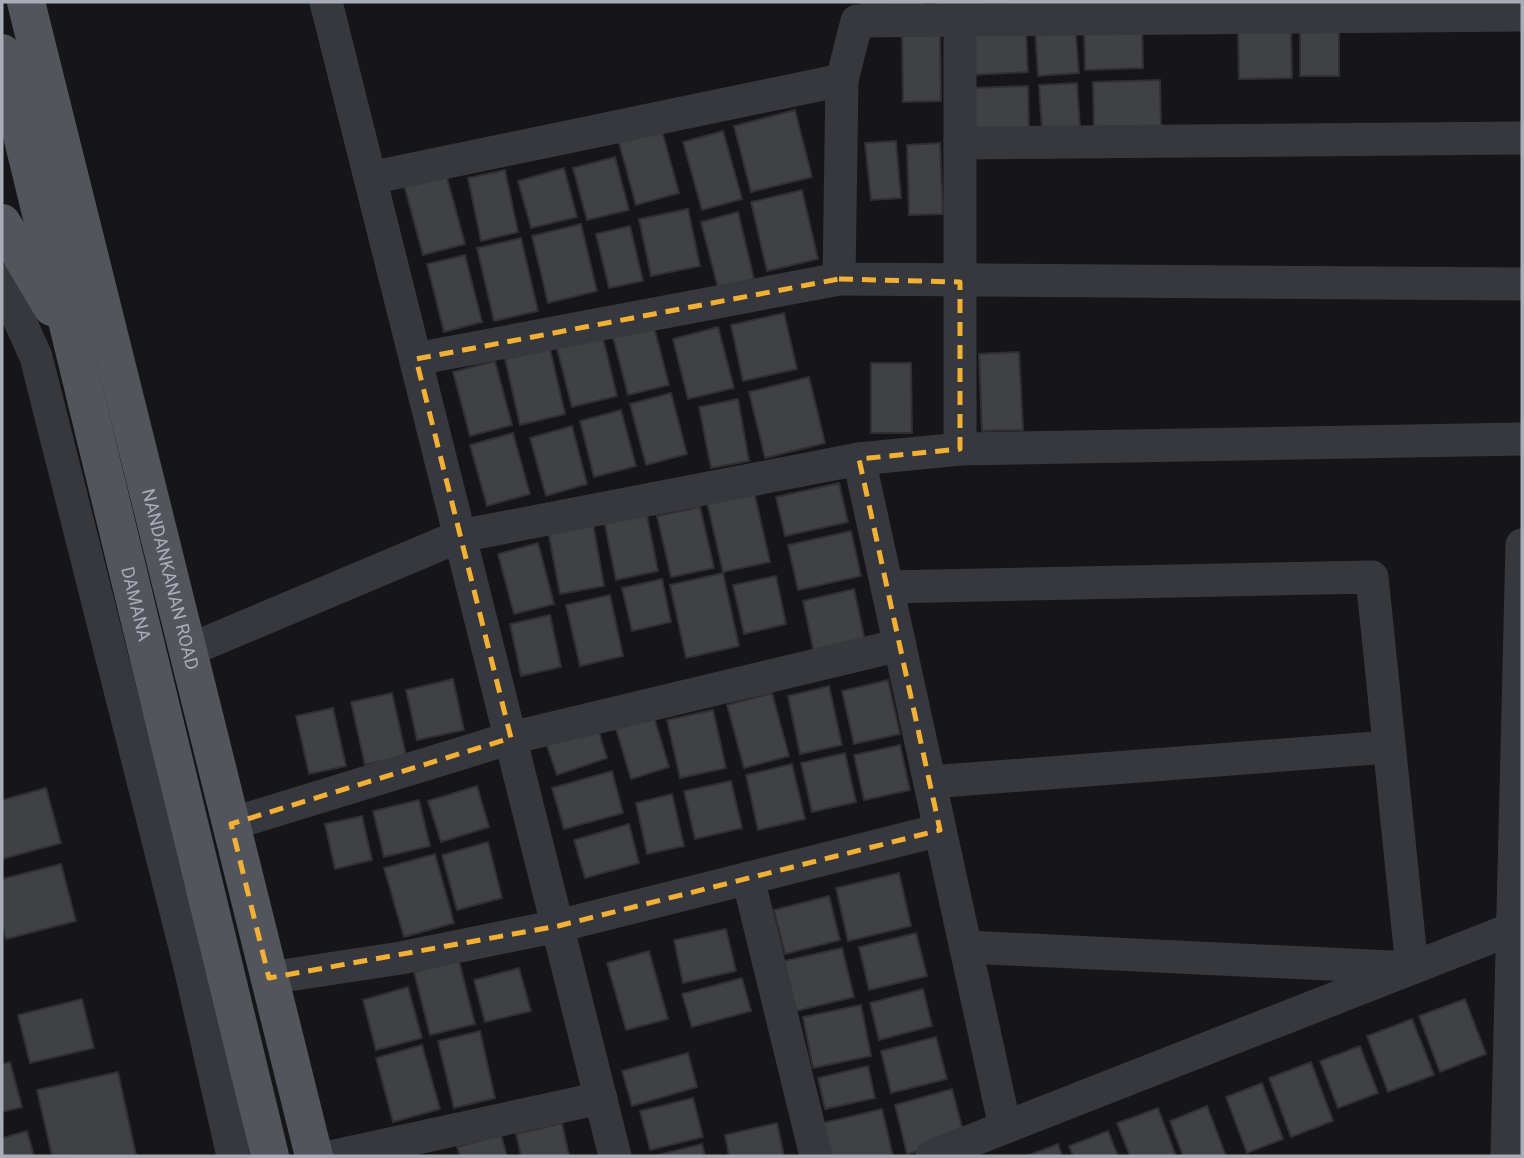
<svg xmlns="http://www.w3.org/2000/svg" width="1524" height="1158" viewBox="0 0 1524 1158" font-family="Roboto,sans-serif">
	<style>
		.building { fill: #404145; stroke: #303034; stroke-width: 2 }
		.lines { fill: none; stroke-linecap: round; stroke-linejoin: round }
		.minor { stroke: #37383d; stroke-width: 33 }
		.major { stroke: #53555c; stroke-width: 38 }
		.marked { fill: none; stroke: #f2b134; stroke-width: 5; stroke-dasharray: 14 9; stroke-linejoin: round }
		.labels { text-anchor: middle; stroke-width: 5; stroke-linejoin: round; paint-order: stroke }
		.street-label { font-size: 18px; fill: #a8adb8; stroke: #111113 }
	</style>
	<rect width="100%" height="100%" fill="#161618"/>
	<!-- building -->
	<g class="building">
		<rect x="861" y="2" width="64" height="3"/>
		<path d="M935 2H985V5L936 9Z"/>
		<path d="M1075 25 1079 73 1038 76 1035 28Z"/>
		<rect x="1300" y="26" width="39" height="50"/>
		<path d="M1142 27 1143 68 1085 70 1084 28Z"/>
		<path d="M1026 30 1028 72 972 75 970 33Z"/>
		<path d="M1291 30 1292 78 1239 79 1238 32Z"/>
		<path d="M940 34 941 101 903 102 902 35Z"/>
		<path d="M1160 80 1161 126 1094 128 1093 82Z"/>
		<path d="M1077 83 1080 128 1042 130 1039 85Z"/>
		<path d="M1028 86 1029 128 972 131 970 88Z"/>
		<path d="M795 110 812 177 751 192 734 126Z"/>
		<path d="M661 127 679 193 636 205 618 139Z"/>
		<path d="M723 131 742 199 702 210 683 142Z"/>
		<path d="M896 141 901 198 871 200 865 143Z"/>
		<path d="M940 143 943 214 909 215 907 145Z"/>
		<path d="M615 157 629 210 587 220 573 168Z"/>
		<path d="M564 168 577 217 531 228 518 181Z"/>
		<path d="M505 170 518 232 481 241 468 178Z"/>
		<path d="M446 174 465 244 423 255 404 185Z"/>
		<path d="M802 190 818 259 767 271 751 202Z"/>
		<path d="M688 209 700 266 651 276 639 219Z"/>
		<path d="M738 212 754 279 718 288 701 222Z"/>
		<path d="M581 224 597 291 548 303 532 236Z"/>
		<path d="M630 226 643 281 609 288 596 234Z"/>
		<path d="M521 238 538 311 494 321 477 248Z"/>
		<path d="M465 255 482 322 444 332 427 264Z"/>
		<path d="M784 313 797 369 743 381 731 325Z"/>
		<path d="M653 323 669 385 628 395 612 333Z"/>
		<path d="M718 327 734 388 688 399 673 339Z"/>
		<path d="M602 334 617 396 572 407 556 345Z"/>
		<path d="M550 349 565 414 520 425 505 359Z"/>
		<path d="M1019 352 1023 430 982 431 979 354Z"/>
		<path d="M495 361 512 425 470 436 453 372Z"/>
		<path d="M871 363H911L912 433H871Z"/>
		<path d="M809 377 825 443 765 458 749 392Z"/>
		<path d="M671 393 687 454 646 465 630 404Z"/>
		<path d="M738 399 749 461 711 468 699 407Z"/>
		<path d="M621 410 636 466 594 477 580 421Z"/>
		<path d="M572 426 587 484 546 496 530 438Z"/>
		<path d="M513 433 530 494 487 506 470 445Z"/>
		<path d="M839 483 848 522 785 536 776 497Z"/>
		<path d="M754 491 770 562 723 572 707 502Z"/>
		<path d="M700 507 714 568 671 577 657 516Z"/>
		<path d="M646 511 658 571 616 580 604 520Z"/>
		<path d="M593 523 604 586 560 594 548 531Z"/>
		<path d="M851 531 861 576 798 590 788 545Z"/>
		<path d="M538 543 554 604 514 614 498 554Z"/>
		<path d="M723 573 739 646 686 658 670 585Z"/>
		<path d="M776 576 786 624 744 634 733 585Z"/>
		<path d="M662 579 671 622 632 631 622 588Z"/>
		<path d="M854 589 865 641 814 653 803 601Z"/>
		<path d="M610 595 623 656 580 666 566 605Z"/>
		<path d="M550 615 561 667 521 676 510 624Z"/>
		<path d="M453 679 464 730 417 740 406 690Z"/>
		<path d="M888 680 900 734 854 744 842 691Z"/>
		<path d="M829 686 842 745 800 754 788 696Z"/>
		<path d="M392 693 406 755 365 765 351 702Z"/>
		<path d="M772 693 789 756 744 768 727 705Z"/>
		<path d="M333 708 346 766 309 774 296 716Z"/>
		<path d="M713 710 726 768 680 778 667 720Z"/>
		<path d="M654 717 669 767 631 779 616 729Z"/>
		<path d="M597 726 607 758 557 775 546 743Z"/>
		<path d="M900 745 910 790 864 800 854 755Z"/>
		<path d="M845 753 856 802 812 812 801 763Z"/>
		<path d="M792 764 805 819 758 830 746 775Z"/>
		<path d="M612 771 623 813 564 829 552 788Z"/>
		<path d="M731 781 742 828 695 839 684 791Z"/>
		<path d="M477 786 489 827 441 842 428 801Z"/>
		<path d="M46 788 61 843 2 859V800Z"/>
		<path d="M672 794 684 846 647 854 636 803Z"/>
		<path d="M419 800 430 846 384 857 373 811Z"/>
		<path d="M362 816 372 860 335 869 325 824Z"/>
		<path d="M629 824 639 863 585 878 574 840Z"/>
		<path d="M488 842 502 898 457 910 442 855Z"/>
		<path d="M435 854 454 923 404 937 384 868Z"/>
		<path d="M61 864 76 921 6 939 2 924V879Z"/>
		<path d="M899 873 911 926 848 941 836 888Z"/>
		<path d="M829 896 840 940 785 954 774 910Z"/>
		<path d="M726 929 736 971 683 983 674 940Z"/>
		<path d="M916 933 927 976 869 990 859 947Z"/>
		<path d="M842 948 854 997 796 1011 784 961Z"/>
		<path d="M649 951 668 1019 626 1030 607 963Z"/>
		<path d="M459 961 475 1024 430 1035 414 972Z"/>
		<path d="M519 968 531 1011 485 1022 474 980Z"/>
		<path d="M742 978 751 1011 692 1027 682 994Z"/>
		<path d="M408 987 422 1038 376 1050 363 1000Z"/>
		<path d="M923 989 932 1026 879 1040 870 1003Z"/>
		<path d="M82 999 94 1048 30 1063 18 1015Z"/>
		<path d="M1465 999 1486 1054 1440 1072 1419 1016Z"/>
		<path d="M861 1005 871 1056 813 1068 803 1017Z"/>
		<path d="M1412 1019 1434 1075 1388 1092 1367 1036Z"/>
		<path d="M480 1031 495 1098 454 1108 438 1041Z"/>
		<path d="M936 1037 947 1079 891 1093 881 1051Z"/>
		<path d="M422 1045 440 1109 393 1122 376 1058Z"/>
		<path d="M1360 1046 1378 1093 1338 1108 1320 1061Z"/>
		<path d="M688 1053 697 1087 632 1106 622 1071Z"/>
		<path d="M10 1062 22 1107 2 1112V1064Z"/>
		<path d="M1311 1062 1333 1121 1291 1137 1269 1078Z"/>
		<path d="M868 1066 875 1098 825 1109 818 1078Z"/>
		<path d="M118 1072 136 1155 52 1156 37 1090Z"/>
		<path d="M1262 1083 1283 1139 1247 1153 1226 1097Z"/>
		<path d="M952 1089 965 1138 907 1154 895 1105Z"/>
		<path d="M693 1098 703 1137 650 1150 640 1111Z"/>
		<path d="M1207 1106 1226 1156H1183L1170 1121Z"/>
		<path d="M1158 1108 1176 1156H1130L1117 1123Z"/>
		<path d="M882 1109 893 1156H831L823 1123Z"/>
		<path d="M562 1123 569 1156H521L516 1134Z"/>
		<path d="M777 1123 784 1156H729L725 1135Z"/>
		<path d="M27 1131 34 1156H2V1138Z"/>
		<path d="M1108 1131 1118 1156H1073L1069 1146Z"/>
		<path d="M501 1135 507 1156H460L457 1147Z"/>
		<path d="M702 1144 705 1156H654Z"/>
		<path d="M1058 1144 1062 1156H1026Z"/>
	</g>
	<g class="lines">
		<!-- minor -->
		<g class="minor">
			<path d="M326 2 615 1156"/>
			<path d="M960 20V449"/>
			<path d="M842 80 839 279 1522 284"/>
			<path d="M960 143 1522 138"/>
			<path d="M370 178 842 80 857 21 1522 15"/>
			<path d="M2 281 36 357 190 967 233 1156"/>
			<path d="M416 359 839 279"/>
			<path d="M859 459 1005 1127"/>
			<path d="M887 587 1372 577 1412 968 966 947"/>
			<path d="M187 651 460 536 859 459 960 449 1522 439"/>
			<path d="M930 782 1388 747"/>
			<path d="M231 824 511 738 900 645"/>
			<path d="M748 878 816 1156"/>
			<path d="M269 978 401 958 558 926 940 830"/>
			<path d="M334 1156 601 1098"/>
			<path d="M932 1156 1522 925"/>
			<path d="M1507 1156 1522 545"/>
		</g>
		<!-- major -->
		<g class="major">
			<path id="s1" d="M26 2 314 1156"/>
			<path id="s2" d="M2 53 270 1156"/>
			<path d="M2 223 52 307"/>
		</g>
	</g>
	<!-- marked area -->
	<path class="marked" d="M839 279 960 282V449L859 459 940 830 558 926 269 978 231 824 511 738 416 359Z"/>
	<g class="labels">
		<!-- street labels -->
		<g class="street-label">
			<text dy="6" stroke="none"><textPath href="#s1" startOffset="595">NANDANKANAN ROAD</textPath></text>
			<text dy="6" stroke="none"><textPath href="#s2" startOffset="567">DAMANA</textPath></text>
		</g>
	</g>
	<!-- border -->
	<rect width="1524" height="1158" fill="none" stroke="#a8adb8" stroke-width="7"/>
</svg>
